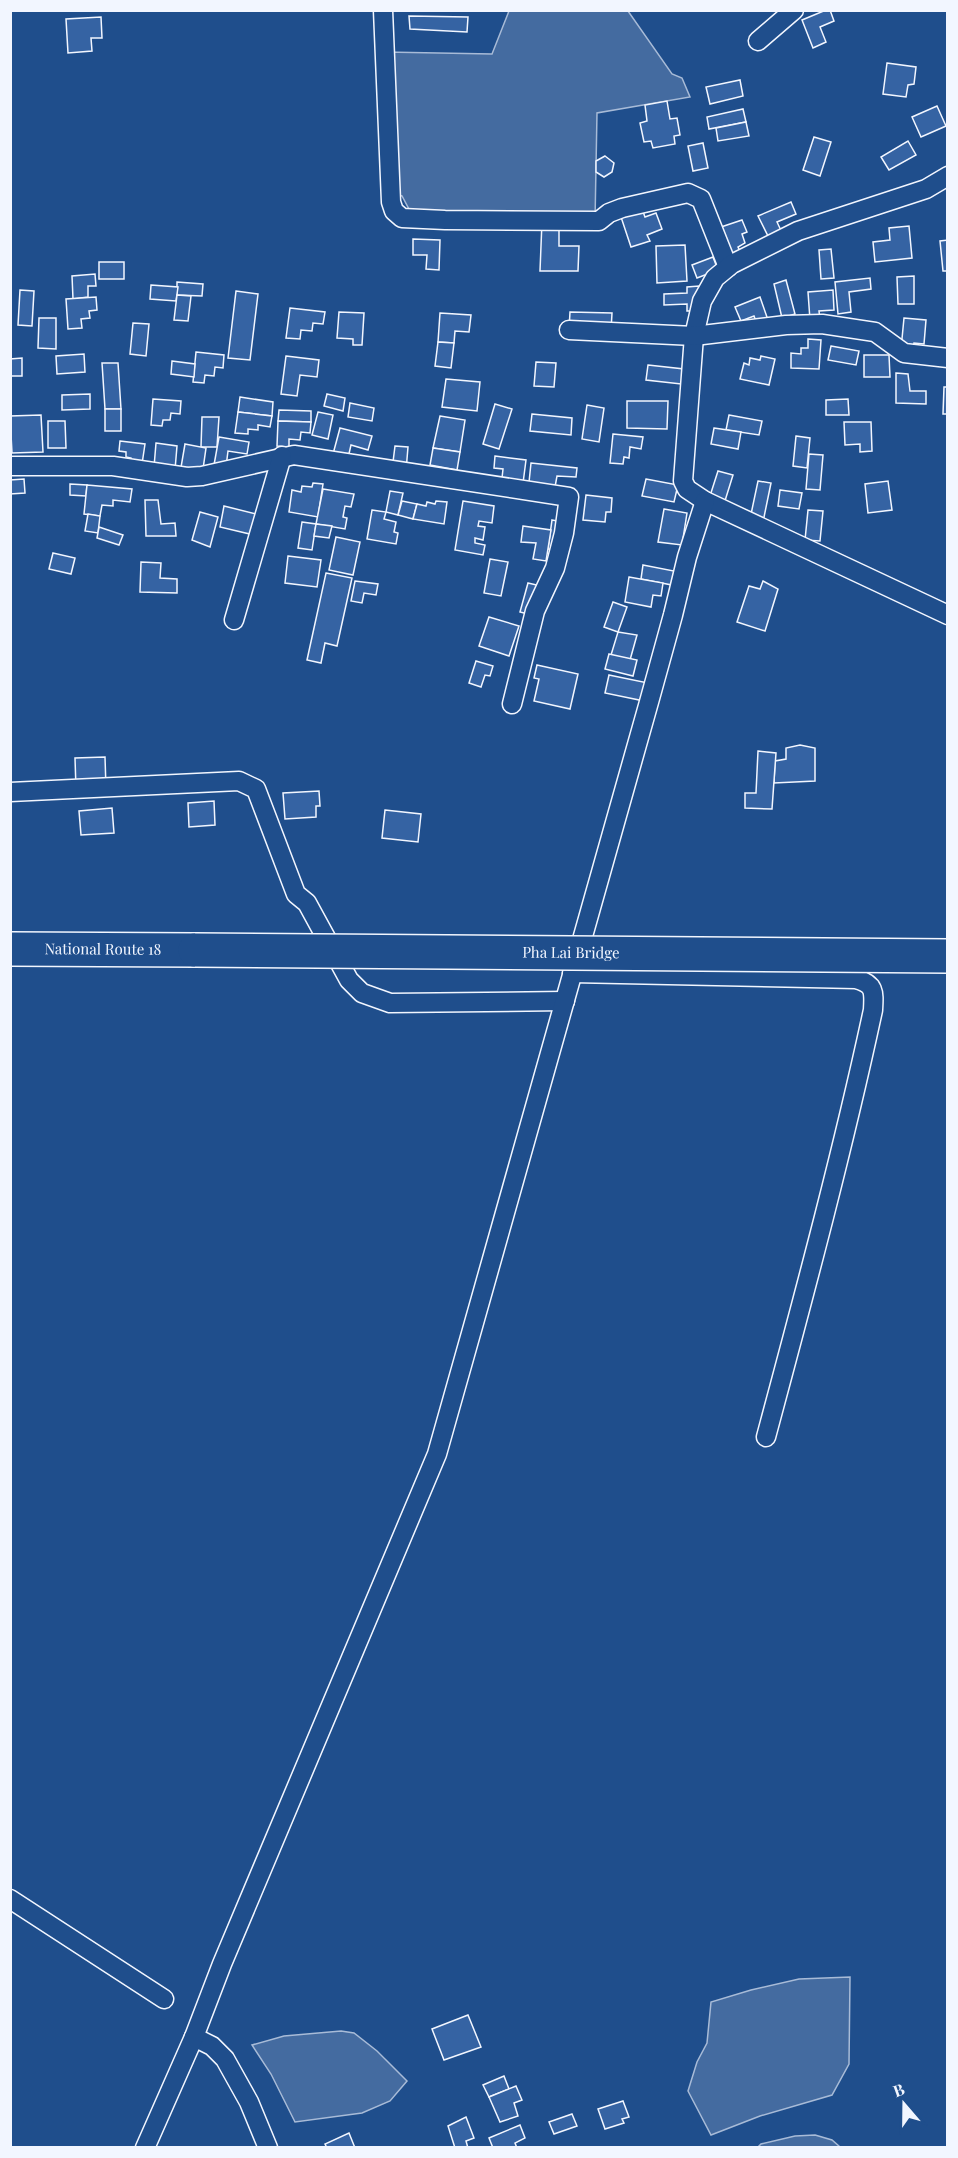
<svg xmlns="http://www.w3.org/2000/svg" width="958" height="2158" viewBox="0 0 958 2158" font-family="'Playfair Display',serif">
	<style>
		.water { fill: #446ba0; stroke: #a8bbd7; stroke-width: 1.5 }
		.building { fill: #3563a3; stroke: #f2f6ff; stroke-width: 1.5 }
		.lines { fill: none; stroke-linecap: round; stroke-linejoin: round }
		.street-casing { stroke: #f2f6ff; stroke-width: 21 }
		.highway-casing { stroke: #f2f6ff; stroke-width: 36 }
		.street { stroke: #1f4e8c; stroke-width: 18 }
		.highway { stroke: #1f4e8c; stroke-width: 33 }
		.highway-bridge-casing { stroke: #f2f6ff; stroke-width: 36; stroke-linecap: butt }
		.highway-bridge { stroke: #1f4e8c; stroke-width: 33 }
		.labels { text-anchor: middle; stroke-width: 4.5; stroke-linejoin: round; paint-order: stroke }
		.street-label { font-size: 15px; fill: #f2f6ff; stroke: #1f4e8c }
	</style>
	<rect width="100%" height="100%" fill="#1f4e8c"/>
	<!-- water -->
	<g class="water">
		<path d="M509 11H628L672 74 682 78 690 97 597 113 595 221 410 211 402 196 390 193 385 52 492 54Z"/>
		<path d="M850 1977 849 2064 832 2095 760 2116 711 2135 688 2091 697 2062 707 2043 711 2002 751 1990 799 1979Z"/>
		<path d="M341 2031 354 2033 377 2051 407 2081 390 2101 362 2113 295 2122 271 2074 252 2045 284 2036Z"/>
		<path d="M815 2135 832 2140 840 2147H758L761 2144 795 2136Z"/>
	</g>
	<!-- building -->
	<g class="building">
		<path d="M826 10H830L834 21 820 27 826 42 813 48 802 20Z"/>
		<path d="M409 16 468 17 467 32 410 29Z"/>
		<path d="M101 17 102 38H91L92 51 68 53 66 19Z"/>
		<path d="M887 63 916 67 914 84 908 85 906 97 883 94Z"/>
		<path d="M740 80 743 96 710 104 706 87Z"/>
		<path d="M667 101 670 119 677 118 680 135 674 136 675 144 653 148 651 141 644 142 640 123 647 121 645 105Z"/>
		<path d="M937 106 946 126 921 137 912 117Z"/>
		<path d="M743 109 746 122 709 129 707 117Z"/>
		<path d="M746 122 749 136 718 141 716 128Z"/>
		<path d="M814 137 831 142 820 176 803 170Z"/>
		<path d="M908 141 916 155 889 170 881 157Z"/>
		<path d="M703 143 708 168 693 171 688 146Z"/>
		<path d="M605 156 614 163 612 172 604 177 596 172V161Z"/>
		<path d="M791 202 796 214 777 222 785 239 772 244 758 216Z"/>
		<path d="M641 206 645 217 656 213 662 229 647 235 650 241 631 247 620 214Z"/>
		<path d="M742 220 747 232 742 234 745 243 738 247 743 258 732 264 718 228Z"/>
		<path d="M542 221H559V246H579L578 271H540Z"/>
		<path d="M909 226 912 258 875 262 873 242 890 240 889 228Z"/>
		<path d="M413 239 440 240 439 270 426 269 427 255H413Z"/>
		<path d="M948 240V271H943L940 241Z"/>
		<path d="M685 245 687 281 657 283 656 246Z"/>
		<path d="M831 249 834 278 821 279 819 250Z"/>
		<path d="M713 257 718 270 697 278 692 265Z"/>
		<rect x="99" y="262" width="25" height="17"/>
		<path d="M95 274 96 286H88V297L73 299 72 276Z"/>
		<path d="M914 276V304H898L897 277Z"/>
		<path d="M870 278 871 289 849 292 851 312 838 314 835 282Z"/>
		<path d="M786 280 795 314 782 318 774 284Z"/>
		<path d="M177 282 203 284 202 296 177 295Z"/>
		<path d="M151 285 178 287 176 301 150 299Z"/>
		<path d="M699 286 700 311H687V304L664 305V294L687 293V287Z"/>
		<path d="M20 290 34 291 32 326 18 325Z"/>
		<path d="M833 290 834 310 819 311 820 319 810 320 808 292Z"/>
		<path d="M236 291 258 294 250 360 228 358Z"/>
		<path d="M177 295 191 296 188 321 174 320Z"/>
		<path d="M96 297 97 310 89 311 90 318 81 319 82 328 68 329 66 299Z"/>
		<path d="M760 297 768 320 757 324 754 316 741 321 735 307Z"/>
		<path d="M290 308 325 312 323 324 313 323 312 331 301 330 300 339 286 338Z"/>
		<path d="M339 312 364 313 362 345H353V339L337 338Z"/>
		<path d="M570 312 612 313 611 331 569 330Z"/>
		<path d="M440 313 471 315 469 332 455 331 454 343 438 342Z"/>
		<path d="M39 318H56V349L38 348Z"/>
		<path d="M904 318 926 320 924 344 914 343 913 349H901Z"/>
		<path d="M133 323 149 324 146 356 130 354Z"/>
		<path d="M808 339 821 340 819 369 791 368V353L801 354V348H808Z"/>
		<path d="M438 342 454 343 451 368 435 366Z"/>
		<path d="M831 346 859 351 856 365 828 360Z"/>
		<path d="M196 352 224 355 223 368 215 367 214 376 205 375 204 383 193 382Z"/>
		<path d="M84 354 85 372 57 374 56 356Z"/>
		<path d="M864 355H889L890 377H864Z"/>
		<path d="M286 356 319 360 317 377 300 375 297 396 281 394Z"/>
		<path d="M761 356 775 359 769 385 740 379 744 363 749 365 750 358 760 360Z"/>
		<path d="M22 358V376H10V359Z"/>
		<path d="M172 361 195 364 194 377 171 374Z"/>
		<path d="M536 362 556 363 554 387 534 386Z"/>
		<path d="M102 363H118L121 409H105Z"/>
		<path d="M648 365 693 370 690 385 646 380Z"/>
		<path d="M896 373 908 374 910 391H926V404L896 403Z"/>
		<path d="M446 379 480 382 477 411 442 407Z"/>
		<path d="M944 387H948V414H943Z"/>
		<path d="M90 394V409L62 410V395Z"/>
		<path d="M327 394 345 398 343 411 324 406Z"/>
		<path d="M240 397 273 402 272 416 238 412Z"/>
		<path d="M153 399 181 401 180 414 171 413 170 420H163L162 426 151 425Z"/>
		<path d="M848 399 849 415H826V400Z"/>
		<path d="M627 401H668L667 429 627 428Z"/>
		<path d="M350 403 374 408 372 421 348 417Z"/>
		<path d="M495 404 512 409 499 449 483 444Z"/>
		<path d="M587 405 604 408 599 442 582 439Z"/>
		<rect x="105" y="409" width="16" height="22"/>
		<path d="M279 410 311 411V422L278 421Z"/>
		<path d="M238 412 272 416 270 427 258 425V430L248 429V434L235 433Z"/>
		<path d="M318 412 333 415 328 439 312 435Z"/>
		<path d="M532 414 572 418 571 435 530 431Z"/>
		<path d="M41 415 43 452 12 453 10 416Z"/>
		<path d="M729 415 762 421 759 435 726 430Z"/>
		<path d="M440 416 465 420 460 452 433 448Z"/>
		<path d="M202 417H219L217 447H201Z"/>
		<path d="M48 421H65L66 448H48Z"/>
		<path d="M278 421 311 422 310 433 301 432 300 440 289 439V447L277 446Z"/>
		<path d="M844 422H871L872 451 860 452V444L845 445Z"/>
		<path d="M340 428 372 436 368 450 351 445 348 458 333 454Z"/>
		<path d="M714 428 741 432 738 449 711 444Z"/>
		<path d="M613 434 643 437 641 449 630 447 629 458 624 457 623 464 610 463Z"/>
		<path d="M796 436 810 438 807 468 793 466Z"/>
		<path d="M219 437 249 442 247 454 228 451 226 467 214 465Z"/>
		<path d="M120 441 145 444 142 464 130 463 131 458 126 457V452L119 451Z"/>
		<path d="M156 443 177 446 175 470 154 467Z"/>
		<path d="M185 444 206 448 202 476 180 473Z"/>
		<path d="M395 446 408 447 406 471 392 470Z"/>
		<path d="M433 448 460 452 457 470 430 465Z"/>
		<path d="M809 454 823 455 820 490 806 489Z"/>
		<path d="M495 456 526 460 522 491 502 478 503 469 494 468Z"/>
		<path d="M531 463 577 468 576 477 557 476 555 487 528 492Z"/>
		<path d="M718 471 733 475 724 504 709 499Z"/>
		<path d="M24 479 25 493 10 494V480Z"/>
		<path d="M646 479 678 485 674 502 642 496Z"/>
		<path d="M758 481 771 483 763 522 750 519Z"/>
		<path d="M888 481 892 510 868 513 865 484Z"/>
		<path d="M313 483 323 484 318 517 289 512 292 490 301 492 302 486 312 487Z"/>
		<path d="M70 484 87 485 86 496 70 495Z"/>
		<path d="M87 485 132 489 130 502 113 500V506L102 505 100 516 84 514Z"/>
		<path d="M323 489 354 494 351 507 345 506 343 517 347 518 345 529 316 524Z"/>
		<path d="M780 490 802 493 799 509 778 506Z"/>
		<path d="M390 491 403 493 398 515 386 512Z"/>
		<path d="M586 495 612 498 611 512H606L605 522 583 520Z"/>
		<path d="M145 500H158L161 524 175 523 176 536H146Z"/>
		<path d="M402 501 417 504 413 519 398 515Z"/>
		<path d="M436 501 447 502 444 524 413 519 417 504 426 506 427 502 435 504Z"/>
		<path d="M463 501 494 506 492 523 479 521 478 526 485 527 483 540 475 538V543L485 545 483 555 455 550Z"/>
		<path d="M224 506 260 515 254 535 220 527Z"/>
		<path d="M664 509 687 513 682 545 658 542Z"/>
		<path d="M372 510 386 512 384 519 396 522 394 532 398 533 396 544 367 539Z"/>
		<path d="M808 510 823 511 820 541 805 540Z"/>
		<path d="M200 512 218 517 210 547 192 540Z"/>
		<path d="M88 514 100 516 98 533 85 531Z"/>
		<path d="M552 520 563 522 559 550 548 549Z"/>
		<path d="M302 522 316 524 312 550 298 548Z"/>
		<path d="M316 524 332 526 329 538 314 536Z"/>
		<path d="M523 526 551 530 546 561 533 559 536 543 521 542Z"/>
		<path d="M99 527 123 535 119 545 97 538Z"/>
		<path d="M336 537 360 542 353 575 329 570Z"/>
		<path d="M53 553 75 558 71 574 49 569Z"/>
		<path d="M288 556 321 560 317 587 285 583Z"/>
		<path d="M490 559 508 562 501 596 484 593Z"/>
		<path d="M141 562 161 563 160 578 177 579V593L140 592Z"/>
		<path d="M643 565 674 571 672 585 641 579Z"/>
		<path d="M326 573 352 578 337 646 325 643 321 663 307 660Z"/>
		<path d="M629 577 663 583 661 596 653 595 651 607 625 602Z"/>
		<path d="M355 581 378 584 376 595 364 593 362 603 351 601Z"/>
		<path d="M763 581 778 589 765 631 737 622 749 586 760 589Z"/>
		<path d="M528 583 541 586 532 615 520 612Z"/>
		<path d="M613 602 627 607 618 632 604 627Z"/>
		<path d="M489 617 519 626 509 656 479 646Z"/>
		<path d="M618 632 637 635 630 660 611 655Z"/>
		<path d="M609 654 637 660 633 676 605 669Z"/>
		<path d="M476 661 493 666 490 676 485 675 481 687 469 683Z"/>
		<path d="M537 665 578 674 570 709 534 701 539 679 534 678Z"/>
		<path d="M609 675 653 684 649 702 605 693Z"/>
		<path d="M800 745 815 748V781L774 783 775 761 786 759V748Z"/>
		<path d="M758 751 776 753 772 809 745 808V793H756Z"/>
		<path d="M105 757 106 788 76 789 75 758Z"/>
		<path d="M319 791 320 806H316V817L285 819 283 793Z"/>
		<path d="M214 801 215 825 189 827 188 803Z"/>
		<path d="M112 808 114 833 81 835 79 811Z"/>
		<path d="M385 810 421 814 418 842 382 838Z"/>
		<path d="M468 2015 481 2047 444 2060 432 2029Z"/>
		<path d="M504 2076 509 2089 489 2097 483 2085Z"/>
		<path d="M516 2086 522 2100 514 2103 518 2116 500 2122 489 2097Z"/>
		<path d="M623 2101 629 2117 622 2119 624 2123 605 2129 598 2109Z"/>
		<path d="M572 2114 577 2126 554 2134 549 2122Z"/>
		<path d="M466 2117 474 2138 466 2141 468 2148H455L448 2126Z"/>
		<path d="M520 2125 525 2138 515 2143 517 2148H493L489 2138Z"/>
		<path d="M349 2133 355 2148H327L325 2144Z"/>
	</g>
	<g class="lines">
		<!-- street casing -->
		<g class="street-casing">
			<g id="street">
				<path d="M383 10 391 202 394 211 402 218 445 220 599 221 609 213 622 208 688 193 701 199 728 267"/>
				<path d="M758 41 794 10"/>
				<path d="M948 176 926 189 798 231 732 264 715 278 702 301 694 336 683 481 687 489 705 501 948 615"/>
				<path d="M569 330 694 336 786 325 822 324 875 332 904 353 948 358"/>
				<path d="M10 466H113L187 477 202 476 294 455 569 497 564 533 555 568 535 611 512 704"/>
				<path d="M234 620 282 456"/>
				<path d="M10 792 239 781 256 789 296 894 307 903 349 980 362 993 390 1003 565 1001"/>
				<path d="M572 973 856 979C875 984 874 992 873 1010 842 1154 804 1295 766 1437"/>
				<path d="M10 1899 164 1999"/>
				<path d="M194 2037 212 2046 225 2059 249 2102 268 2148"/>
				<path d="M145 2148 194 2037 222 1964 437 1454 649 702 673 615 687 557 705 501"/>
			</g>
		</g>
		<!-- highway casing -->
		<g class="highway-casing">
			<g id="highway">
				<path id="s1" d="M10 949 195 950"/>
			</g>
		</g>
		<!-- street -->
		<use href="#street" class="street"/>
		<!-- highway -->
		<use href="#highway" class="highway"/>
		<!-- highway-bridge casing -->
		<g class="highway-bridge-casing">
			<g id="highway-bridge">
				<path id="s2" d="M195 950 948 956"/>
			</g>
		</g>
		<!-- highway-bridge -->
		<use href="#highway-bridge" class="highway-bridge"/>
	</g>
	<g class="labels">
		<!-- street labels -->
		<g class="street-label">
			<text dy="5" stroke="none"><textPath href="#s1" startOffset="93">National Route 18</textPath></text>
			<text dy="5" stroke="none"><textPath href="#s2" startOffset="376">Pha Lai Bridge</textPath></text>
		</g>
	</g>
	<!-- border -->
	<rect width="958" height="2158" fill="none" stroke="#f2f6ff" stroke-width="24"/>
	<!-- north arrow -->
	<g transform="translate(904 2104) rotate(340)" stroke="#1f4e8c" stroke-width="4.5" paint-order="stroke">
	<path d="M0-4.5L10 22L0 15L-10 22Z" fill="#f2f6ff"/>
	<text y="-9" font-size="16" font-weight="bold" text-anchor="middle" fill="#f2f6ff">B</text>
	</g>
</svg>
